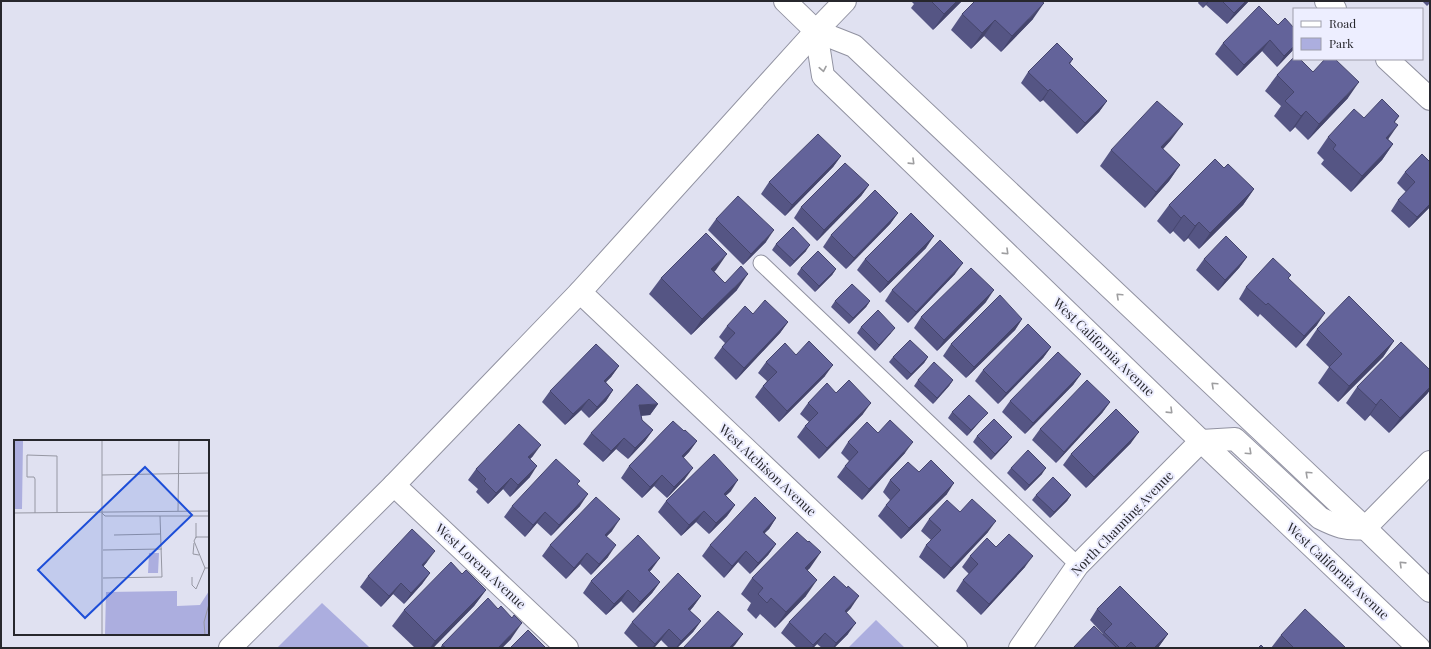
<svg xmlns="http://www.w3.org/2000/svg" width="1431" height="649" viewBox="0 0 1431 649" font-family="'Playfair Display',serif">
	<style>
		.green { fill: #acaedf }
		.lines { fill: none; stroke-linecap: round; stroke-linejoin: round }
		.service-casing { stroke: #9192a1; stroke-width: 17 }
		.minor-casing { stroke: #9192a1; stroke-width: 24 }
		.tertiary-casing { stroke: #9192a1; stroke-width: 24 }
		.secondary-casing { stroke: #9192a1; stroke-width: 24 }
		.service { stroke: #fff; stroke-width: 15 }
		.minor { stroke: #fff; stroke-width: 22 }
		.tertiary { stroke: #fff; stroke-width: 22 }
		.secondary { stroke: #fff; stroke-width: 22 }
		.wall { fill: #555584 }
		.shaded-wall { fill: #45456c }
		.building { fill: #63639a; stroke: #45456c }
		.oneway { stroke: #9e9ea0 }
		.labels { text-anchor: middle; stroke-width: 4; stroke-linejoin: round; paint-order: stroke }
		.street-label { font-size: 13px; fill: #27272d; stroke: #edeeff }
		.inset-road { fill: none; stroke: #9697a3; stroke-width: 1 }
		.view { fill: #1d4ed8; fill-opacity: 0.15; stroke: #1d4ed8; stroke-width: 2 }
		.inset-edge { fill: none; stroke: #27272d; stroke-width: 2 }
	</style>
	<rect width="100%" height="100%" fill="#e0e1f1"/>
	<!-- green -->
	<g class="green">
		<path d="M322 603 368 646 370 648H277Z"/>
		<path d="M876 620 905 648H848Z"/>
	</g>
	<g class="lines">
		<!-- service casing -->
		<g class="service-casing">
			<path id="service" d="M761 263 1078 565"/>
		</g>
		<!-- minor casing -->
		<g class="minor-casing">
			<g id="minor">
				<path d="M1326 1 1335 9"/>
				<path d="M1387 59 1430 99"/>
				<path d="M580 292 956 648"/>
				<path d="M394 485 567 648"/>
				<path d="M1365 528 1430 462"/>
				<path d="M1020 648 1078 565 1201 441"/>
			</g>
		</g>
		<!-- tertiary casing -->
		<g class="tertiary-casing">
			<path id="tertiary" d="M230 648 394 485 580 292 816 31 845 1"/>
		</g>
		<!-- secondary casing -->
		<g class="secondary-casing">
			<g id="secondary">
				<path d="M785 1 816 31 854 46 1365 528 1430 591"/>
				<path d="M816 31 823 76 1201 441 1419 648"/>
				<path d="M1201 441 1235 439 1320 518C1336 526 1346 530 1365 528"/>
			</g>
		</g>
		<!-- service -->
		<use href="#service" class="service"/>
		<!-- minor -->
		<use href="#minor" class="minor"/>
		<!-- tertiary -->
		<use href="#tertiary" class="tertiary"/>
		<!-- secondary -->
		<use href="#secondary" class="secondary"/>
	</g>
	<!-- wall -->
	<g class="wall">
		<path d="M911 1H962L933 30 911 8 914 4Z"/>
		<path d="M1199 1H1249L1227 24 1206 5 1203 8 1198 3Z"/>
		<path d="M1422 1H1430V3L1427 6Z"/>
		<path d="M962 14 1033 19 1001 52 984 36 971 49 951 30Z"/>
		<path d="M1278 25 1294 49 1277 67 1262 51 1237 76 1215 54 1223 43Z"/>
		<path d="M1073 59 1070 64 1107 101 1099 112 1077 134 1043 100 1040 102 1021 83 1028 72Z"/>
		<path d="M1313 72 1348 98 1308 140 1295 127 1290 132 1274 116 1281 106 1265 91 1277 75Z"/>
		<path d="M1399 116 1395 122 1388 139 1393 144 1382 160 1351 192 1321 164 1324 160 1317 153 1328 137 1364 118Z"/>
		<path d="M1171 140 1163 149 1180 165 1169 181 1145 208 1100 166 1111 150Z"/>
		<path d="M1422 154 1430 207 1409 228 1391 211 1398 200 1406 192 1397 183 1405 172Z"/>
		<path d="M841 156 833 167 785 216 761 194 769 182Z"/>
		<path d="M1224 168 1254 189 1243 205 1199 249 1188 238 1184 242 1173 231 1170 234 1157 221 1169 205Z"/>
		<path d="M869 185 861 196 817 241 794 218 801 207Z"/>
		<path d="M898 213 890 224 846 269 823 247 831 235Z"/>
		<path d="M716 219 766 242 743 265 708 230Z"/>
		<path d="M776 244 806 251 790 267 772 250Z"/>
		<path d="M926 248 880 293 857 270 865 259Z"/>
		<path d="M1247 257 1239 268 1218 291 1196 270 1204 259Z"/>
		<path d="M801 268 836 269 832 275 815 292 797 274Z"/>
		<path d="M716 270 714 271 725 283 737 290 691 335 649 294 661 278Z"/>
		<path d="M955 274 908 323 885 301 892 290Z"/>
		<path d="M1291 275 1288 279 1317 325 1296 348 1260 314 1258 317 1239 299 1246 287Z"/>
		<path d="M835 301H870L866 307 849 324 831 307Z"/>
		<path d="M986 302 937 351 914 328 921 317Z"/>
		<path d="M753 314 788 322 780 333 736 380 714 358 722 347 725 343 719 337 727 326Z"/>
		<path d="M1022 319 1015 330 966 378 943 356 951 344Z"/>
		<path d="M861 327 891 333 875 351 857 333Z"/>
		<path d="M1317 329 1394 341 1383 357 1338 402 1318 383 1329 367 1306 345Z"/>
		<path d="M1051 347 1043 358 998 404 975 381 983 370Z"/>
		<path d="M893 357H928L924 363 907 380 889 362Z"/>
		<path d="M766 362 825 376 779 422 755 397 763 386 767 381 758 373Z"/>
		<path d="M619 366 611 377 606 382 613 390 606 401 589 418 581 410 565 425 542 402 550 391Z"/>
		<path d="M1430 370V390L1427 394 1389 433 1370 415 1365 421 1346 403 1357 387Z"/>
		<path d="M1081 374 1073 385 1025 434 1002 412 1010 401Z"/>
		<path d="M918 380H953L949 386 933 404 914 386Z"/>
		<path d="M836 393 863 414 819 459 797 437 805 426 809 422 800 414 808 403Z"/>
		<path d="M1110 402 1102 413 1056 463 1032 440 1040 429Z"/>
		<path d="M658 404 650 415 641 416 642 420 653 430 645 441 628 459 616 449 603 462 583 444 591 433Z"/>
		<path d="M952 412 988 413 983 418 967 436 948 418Z"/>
		<path d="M684 431 697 441 689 452 683 458 685 479 667 498 654 486 642 498 621 478 629 466Z"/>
		<path d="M878 433 905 453 862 500 837 477 845 466 849 461 841 453 848 442Z"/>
		<path d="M977 436 1008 442 991 460 973 442Z"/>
		<path d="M1131 443 1086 488 1063 465 1071 454Z"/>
		<path d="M533 456 530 459V477L510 497 503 489 488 504 476 492 478 489 468 480 476 469Z"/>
		<path d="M1011 468 1042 474 1025 491 1007 473Z"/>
		<path d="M919 472 947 494 901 539 878 516 886 505 890 500 883 492 890 480Z"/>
		<path d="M578 484 580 506 551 536 537 523 525 537 504 517 512 506Z"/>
		<path d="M731 491 725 496 735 505 727 516 709 534 696 522 681 536 658 512 666 501Z"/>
		<path d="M1036 495H1071L1067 501 1050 518 1032 500Z"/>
		<path d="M960 512 988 532 944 579 919 557 926 545 931 540 921 531 929 519Z"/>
		<path d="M776 518 769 529 764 533 776 544 768 555 750 574 738 562 724 578 702 556 710 545Z"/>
		<path d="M612 531 607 536 608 557 591 575 580 564 566 579 542 556 550 545Z"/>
		<path d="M996 547 1025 567 981 615 956 591 963 580 969 574 962 567 970 556Z"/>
		<path d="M427 562 423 567 430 573 422 584 404 604 393 594 381 607 360 587 368 576Z"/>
		<path d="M810 568 807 570 806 596 775 628 760 614 756 619 747 610 751 603 741 594 752 578Z"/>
		<path d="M652 569 649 572 660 582 652 593 633 613 621 601 606 615 583 593 591 581Z"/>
		<path d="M462 574 486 590 474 606 433 648H415L392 626 404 610Z"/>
		<path d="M701 596 693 607 690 611 701 621 693 632 677 648H669L661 640 654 648H639L624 633 632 622Z"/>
		<path d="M851 608 846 613 848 634 834 648H822L817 644 813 648H797L781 633 789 622Z"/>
		<path d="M498 609 511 639 502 648H440L442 645Z"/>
		<path d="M1097 609 1168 634 1160 645 1158 648H1073L1103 634 1090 620Z"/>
		<path d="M1281 635 1346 648H1271Z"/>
	</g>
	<!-- shaded-wall -->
	<g class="shaded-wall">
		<path d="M957 1H962L933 30 944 14Z"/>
		<path d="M1208 1H1209L1203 8Z"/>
		<path d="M1246 1H1249L1227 24 1234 13Z"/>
		<path d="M1044 3 1033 19 1001 52 1012 36Z"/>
		<path d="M995 20 984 36 971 49 982 33Z"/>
		<path d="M1270 40 1262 51 1237 76 1244 65Z"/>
		<path d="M1294 46V49L1277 67 1284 56Z"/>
		<path d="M1359 82 1348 98 1308 140 1319 124Z"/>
		<path d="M1050 89 1043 100 1040 102 1048 91Z"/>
		<path d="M1107 101 1099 112 1077 134 1085 123Z"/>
		<path d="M1306 111 1295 127 1290 132 1301 116Z"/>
		<path d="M1183 124 1171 140 1150 163 1161 147Z"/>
		<path d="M1398 125 1387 141 1386 138Z"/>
		<path d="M1393 144 1382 160 1351 192 1362 176Z"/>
		<path d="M841 156 833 167 785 216 792 205Z"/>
		<path d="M1180 165 1169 181 1145 208 1156 192Z"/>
		<path d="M869 185 861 196 817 241 824 230Z"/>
		<path d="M1254 189 1243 205 1199 249 1210 233Z"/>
		<path d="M1430 204V207L1409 228 1417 217Z"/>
		<path d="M898 213 890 224 846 269 854 258Z"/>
		<path d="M1184 215 1173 231 1170 234 1181 218Z"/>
		<path d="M1199 222 1188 238 1184 242 1195 226Z"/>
		<path d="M774 230 766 242 743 265 751 254Z"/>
		<path d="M934 236 926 248 880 293 888 282Z"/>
		<path d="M810 245 806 251 790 267 794 261Z"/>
		<path d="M727 254 716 270 700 285 711 269Z"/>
		<path d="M1247 257 1239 268 1218 291 1225 280Z"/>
		<path d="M963 263 955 274 908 323 916 312Z"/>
		<path d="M836 269 832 275 815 292 819 286Z"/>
		<path d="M748 274 737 290 691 335 702 319Z"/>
		<path d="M994 290 986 302 937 351 944 340Z"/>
		<path d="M870 301 866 307 849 324 853 318Z"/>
		<path d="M1325 313 1317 325 1296 348 1304 336Z"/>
		<path d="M1022 319 1015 330 966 378 974 367Z"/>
		<path d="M788 322 780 333 736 380 744 368Z"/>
		<path d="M895 328 891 333 875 351 879 345Z"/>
		<path d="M1394 341 1383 357 1338 402 1349 386Z"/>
		<path d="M1051 347 1043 358 998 404 1006 393Z"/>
		<path d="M928 357 924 363 907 380 911 374Z"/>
		<path d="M833 365 825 376 779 422 787 411Z"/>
		<path d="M619 366 611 377 596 392 604 381Z"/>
		<path d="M1081 374 1073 385 1025 434 1033 423Z"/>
		<path d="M953 380 949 386 933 404 937 398Z"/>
		<path d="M1430 387V390L1427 394 1389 433 1400 418Z"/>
		<path d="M613 390 606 401 589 418 597 407Z"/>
		<path d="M589 399 581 410 565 425 573 414Z"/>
		<path d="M1381 399 1370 415 1365 421 1376 405Z"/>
		<path d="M1110 402 1102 413 1056 463 1064 452Z"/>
		<path d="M871 403 863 414 819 459 827 448Z"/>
		<path d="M658 404 650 415 632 416 639 405Z"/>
		<path d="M988 413 983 418 967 436 971 430Z"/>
		<path d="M653 430 645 441 628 459 635 448Z"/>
		<path d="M1139 432 1131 443 1086 488 1094 477Z"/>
		<path d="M1012 437 1008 442 991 460 995 454Z"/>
		<path d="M624 438 616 449 603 462 611 451Z"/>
		<path d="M697 441 689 452 674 468 682 456Z"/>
		<path d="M913 442 905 453 862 500 869 489Z"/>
		<path d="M541 445 533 456 521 468 528 457Z"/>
		<path d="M537 466 530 477 510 497 518 485Z"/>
		<path d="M693 468 685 479 667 498 674 487Z"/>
		<path d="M1046 468 1042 474 1025 491 1029 485Z"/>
		<path d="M662 475 654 486 642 498 650 487Z"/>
		<path d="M511 478 503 489 488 504 496 493Z"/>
		<path d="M738 480 731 491 716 505 724 494Z"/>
		<path d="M954 483 947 494 901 539 909 528Z"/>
		<path d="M588 494 580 506 551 536 559 525Z"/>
		<path d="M1071 495 1067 501 1050 518 1054 512Z"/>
		<path d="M735 505 727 516 709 534 716 523Z"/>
		<path d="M704 511 696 522 681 536 689 525Z"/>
		<path d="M545 512 537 523 525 537 533 525Z"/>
		<path d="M776 518 769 529 755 543 763 532Z"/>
		<path d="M620 519 612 531 597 546 605 535Z"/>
		<path d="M996 521 988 532 944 579 951 568Z"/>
		<path d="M776 544 768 555 750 574 758 563Z"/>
		<path d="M616 545 608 557 591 575 599 564Z"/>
		<path d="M435 551 427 562 414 577 422 565Z"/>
		<path d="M746 551 738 562 724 578 732 566Z"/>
		<path d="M821 552 810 568 794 584 805 568Z"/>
		<path d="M587 553 580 564 566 579 574 568Z"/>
		<path d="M1033 556 1025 567 981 615 989 604Z"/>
		<path d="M660 558 652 569 640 581 648 570Z"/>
		<path d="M430 573 422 584 404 604 411 593Z"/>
		<path d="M817 580 806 596 775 628 786 612Z"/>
		<path d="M660 582 652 593 633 613 640 602Z"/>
		<path d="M401 583 393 594 381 607 389 596Z"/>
		<path d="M486 590 474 606 433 648H430L435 641Z"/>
		<path d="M628 590 621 601 606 615 614 604Z"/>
		<path d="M701 596 693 607 680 620 688 609Z"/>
		<path d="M859 596 851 608 837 622 845 611Z"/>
		<path d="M701 621 693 632 677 648H676L681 641Z"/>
		<path d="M522 623 511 639 502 648H498Z"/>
		<path d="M856 623 848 634 834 648H833L836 643Z"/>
		<path d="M669 629 661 640 654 648H652L655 644Z"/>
		<path d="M825 633 817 644 813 648H811Z"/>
		<path d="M743 634 735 645 732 648H729Z"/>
		<path d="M1168 634 1160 645 1158 648H1154Z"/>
	</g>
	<!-- building -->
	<g class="building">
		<path d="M931 1H957L944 14Z"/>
		<path d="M975 1H1041L1044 3 1012 36 995 20 982 33 962 14Z"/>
		<path d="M1222 1H1246L1234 13Z"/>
		<path d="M1259 6 1278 25 1285 18 1294 28V46L1284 56 1270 40 1244 65 1223 43Z"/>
		<path d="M1057 43 1073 59 1069 63 1107 101 1085 123 1050 89 1048 91 1028 72Z"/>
		<path d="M1294 57V59H1300L1313 72 1325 59H1335L1359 82 1319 124 1306 111 1301 116 1285 101 1294 92 1277 75Z"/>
		<path d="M1382 99 1399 116 1394 122 1398 125 1386 138 1393 144 1362 176 1333 149 1336 145 1328 137 1354 109 1364 118Z"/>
		<path d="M1157 101 1183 124 1161 147 1180 165 1156 192 1111 150Z"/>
		<path d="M818 134 841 156 792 205 769 182Z"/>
		<path d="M1422 154 1430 162V204L1417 217 1398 200 1415 182 1405 172Z"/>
		<path d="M1215 159 1224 168 1228 164 1254 189 1210 233 1199 222 1195 226 1184 215 1181 218 1169 205Z"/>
		<path d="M845 163 869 185 824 230 801 207Z"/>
		<path d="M875 190 898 213 854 258 831 235Z"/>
		<path d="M738 196 774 230 751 254 716 219Z"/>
		<path d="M911 213 934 236 888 282 865 259Z"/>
		<path d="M793 227 810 245 794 261 776 244Z"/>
		<path d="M706 233 727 254 711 269 725 283 741 266 748 274 702 319 661 278Z"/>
		<path d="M1226 236 1247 257 1225 280 1204 259Z"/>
		<path d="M940 240 963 263 916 312 892 290Z"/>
		<path d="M818 251 836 269 819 286 801 268Z"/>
		<path d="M1273 258 1291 275 1288 278 1325 313 1304 336 1268 303 1266 305 1246 287Z"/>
		<path d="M971 268 994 290 944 340 921 317Z"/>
		<path d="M852 284 870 301 853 318 835 301Z"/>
		<path d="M1000 295 1022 319 974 367 951 344Z"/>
		<path d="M1349 296 1394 341 1349 386 1329 367 1342 354 1317 329Z"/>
		<path d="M765 300 788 322 744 368 722 347 735 333 727 326 745 306 753 314Z"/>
		<path d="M878 310 895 328 879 345 861 327Z"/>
		<path d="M1028 324 1051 347 1006 393 983 370Z"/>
		<path d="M910 340 928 357 911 374 893 357Z"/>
		<path d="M809 341 833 365 787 411 763 386 777 372 766 362 785 343 796 355Z"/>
		<path d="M1401 342 1430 370V387L1400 418 1381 399 1376 405 1357 387Z"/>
		<path d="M596 344 619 366 604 381 613 390 597 407 589 399 573 414 550 391Z"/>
		<path d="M1058 352 1081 374 1033 423 1010 401Z"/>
		<path d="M934 362 953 380 937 398 918 380Z"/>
		<path d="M849 380 871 403 827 448 805 426 818 413 808 403 827 383 836 393Z"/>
		<path d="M1087 380 1110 402 1064 452 1040 429Z"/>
		<path d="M637 384 658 404 639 405 642 420 653 430 635 448 624 438 611 451 591 433Z"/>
		<path d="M969 395 988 413 971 430 952 412Z"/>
		<path d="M1116 409 1139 432 1094 477 1071 454Z"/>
		<path d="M994 419 1012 437 995 454 977 436Z"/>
		<path d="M890 420 913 442 869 489 845 466 858 452 848 442 867 422 878 433Z"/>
		<path d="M673 421 684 431 685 430 697 441 682 456 693 468 674 487 662 475 650 487 629 466Z"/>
		<path d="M519 424 541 445 528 457 537 466 518 485 511 478 496 493 484 481 486 479 476 469Z"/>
		<path d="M1028 450 1046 468 1029 485 1011 468Z"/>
		<path d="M714 454 738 480 724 494 735 505 716 523 704 511 689 525 666 501Z"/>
		<path d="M556 459 580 481 577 484 588 494 559 525 545 512 533 525 512 506Z"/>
		<path d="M931 460 954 483 909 528 886 505 900 490 890 480 908 462 919 472Z"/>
		<path d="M1053 477 1071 495 1054 512 1036 495Z"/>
		<path d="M596 497 620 519 605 535 616 545 599 564 587 553 574 568 550 545Z"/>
		<path d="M755 497 776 518 763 532 776 544 758 563 746 551 732 566 710 545Z"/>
		<path d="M972 499 996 521 951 568 926 545 941 530 929 519 947 500 960 512Z"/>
		<path d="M412 529 435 551 422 565 430 573 411 593 401 583 389 596 368 576Z"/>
		<path d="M797 532 808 542 809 541 821 552 805 568 817 580 786 612 771 598 767 603 758 594 763 588 752 578Z"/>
		<path d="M1009 534 1033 556 989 604 963 580 978 564 970 556 987 538 996 547Z"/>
		<path d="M638 535 660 558 648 570 660 582 640 602 628 590 614 604 591 581Z"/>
		<path d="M451 562 462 574 466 570 486 590 435 641 404 610Z"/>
		<path d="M678 573 701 596 688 609 701 621 681 641 669 629 655 644 632 622Z"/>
		<path d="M834 576 847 588 848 586 859 596 845 611 856 623 836 643 825 633 813 645 789 622Z"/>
		<path d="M1120 586 1168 634 1154 648H1137L1131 642 1125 648H1120L1104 632 1112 624 1097 609Z"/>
		<path d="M488 598 498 609 501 606 512 618 514 615 522 623 498 648H446L442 645Z"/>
		<path d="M1305 609 1346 648H1294L1281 635Z"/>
		<path d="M718 611 743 634 729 648H683Z"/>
		<path d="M1094 626 1117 648H1073Z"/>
		<path d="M528 630 546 648H510Z"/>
		<path d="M1261 645 1264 648H1258Z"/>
	</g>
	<!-- one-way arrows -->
	<defs><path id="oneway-chevron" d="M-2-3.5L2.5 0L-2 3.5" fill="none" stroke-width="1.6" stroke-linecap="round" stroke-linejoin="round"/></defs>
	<g class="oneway">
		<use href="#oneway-chevron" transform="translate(823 69) rotate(79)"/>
		<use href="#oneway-chevron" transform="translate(912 162) rotate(44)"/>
		<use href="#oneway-chevron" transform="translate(1006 252) rotate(44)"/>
		<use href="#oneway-chevron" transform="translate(1119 296) rotate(-137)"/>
		<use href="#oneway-chevron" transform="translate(1214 385) rotate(-137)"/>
		<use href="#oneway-chevron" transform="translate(1170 411) rotate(44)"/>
		<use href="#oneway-chevron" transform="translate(1249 452) rotate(43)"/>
		<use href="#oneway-chevron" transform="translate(1308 474) rotate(-137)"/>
		<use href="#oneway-chevron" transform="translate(1402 564) rotate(-136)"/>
	</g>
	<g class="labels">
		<!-- street labels -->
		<g class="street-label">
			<text transform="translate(1104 347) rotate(44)" y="5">West California Avenue</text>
			<text transform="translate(768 470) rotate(43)" y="5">West Atchison Avenue</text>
			<text transform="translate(1122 523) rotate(-46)" y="5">North Channing Avenue</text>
			<text transform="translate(481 566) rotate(43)" y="5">West Lorena Avenue</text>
			<text transform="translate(1338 571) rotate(43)" y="5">West California Avenue</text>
		</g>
	</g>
	<!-- overview -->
	<g transform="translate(14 440)">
		<rect width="195" height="195" fill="#e0e1f1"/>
		<path d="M0 0H9L8 69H0ZM135 113H145L144 133H134ZM163 151V166L186 165 195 151V195H91L92 152Z" fill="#acaedf"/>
		<path class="inset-road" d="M88 35 195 33M164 71 165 0M0 73 195 71M21 73V39L20 37H13V15L43 16V73M88 73 91 76H195M100 95 146 94M195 97H182L180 101 191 128H195M182 98V83M180 103 179 114 185 115M89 110 148 109M178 137V145L182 149 191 128M89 138 148 137 146 76M88 195V0M191 195 190 182 195 164"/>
		<path class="view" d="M131 27 178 75 71 178 24 130Z"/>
		<rect width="195" height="195" class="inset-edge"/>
	</g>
	<!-- border -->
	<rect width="1431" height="649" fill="none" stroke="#27272d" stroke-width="4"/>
	<!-- legend -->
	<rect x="1293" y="8" width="130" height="52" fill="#edeeff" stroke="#9e9eab"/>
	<rect x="1301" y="21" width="20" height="6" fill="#ffffff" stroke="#9e9eab"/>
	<text x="1329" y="28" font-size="12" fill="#27272d">Road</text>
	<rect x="1301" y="38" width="20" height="12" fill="#acaedf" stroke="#9e9eab"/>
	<text x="1329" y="48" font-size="12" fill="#27272d">Park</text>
</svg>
